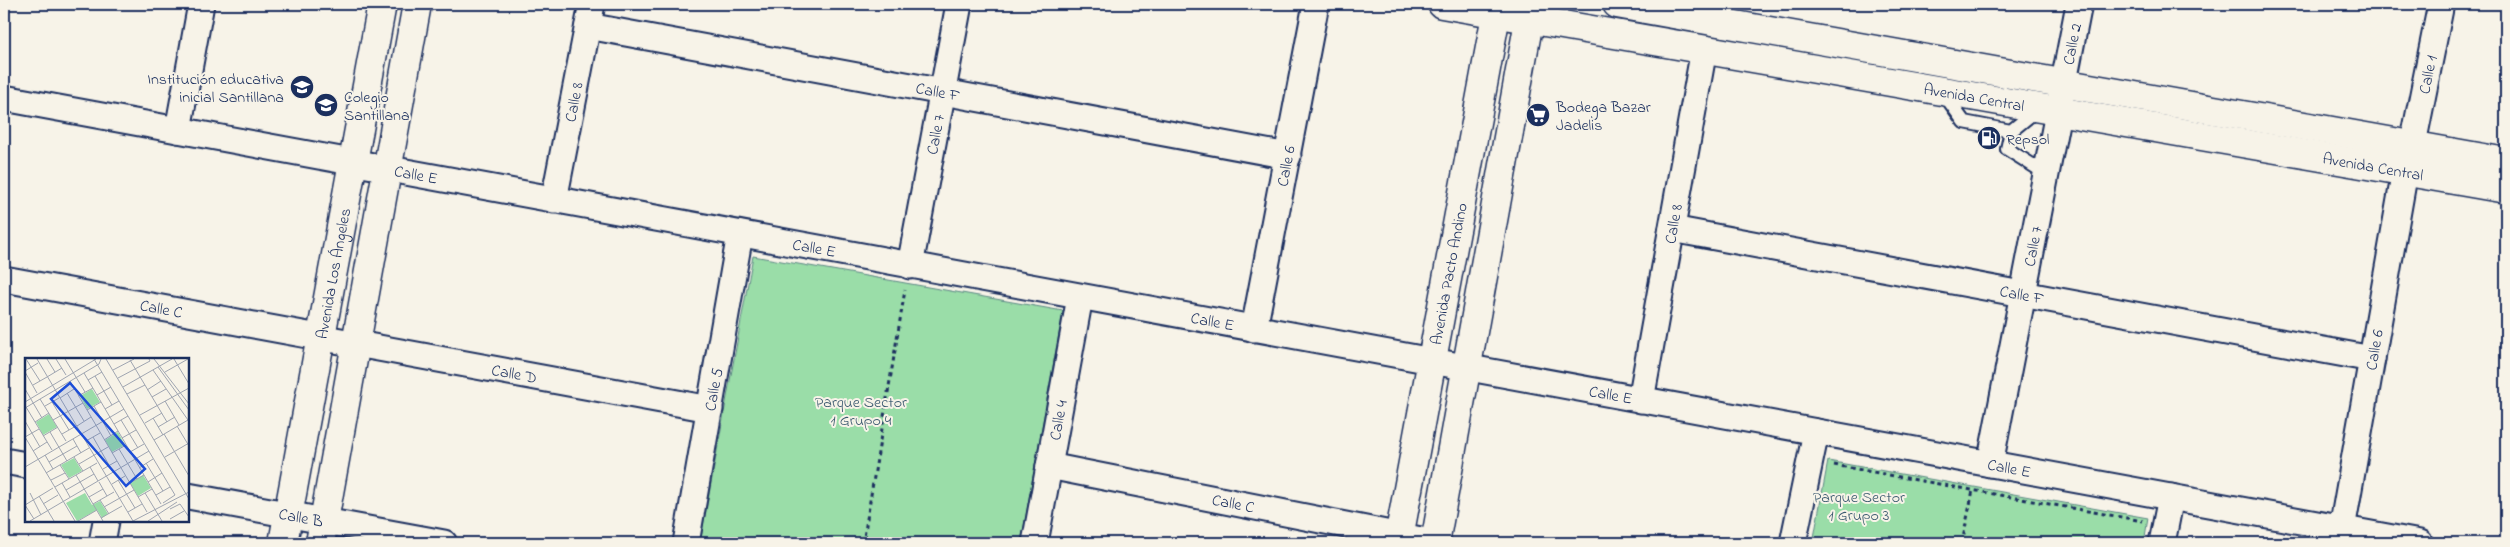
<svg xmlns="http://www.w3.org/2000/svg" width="2510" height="547" viewBox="0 0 2510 547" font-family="'Indie Flower',sans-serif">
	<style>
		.green { fill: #9adda8; stroke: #5a8683 }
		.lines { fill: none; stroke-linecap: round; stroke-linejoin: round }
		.lane-casing { stroke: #1b2f5e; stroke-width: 16 }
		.street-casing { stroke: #1b2f5e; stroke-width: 29 }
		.secondary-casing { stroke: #1b2f5e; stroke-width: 31 }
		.path { stroke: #1b2f5e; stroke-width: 3; stroke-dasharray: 4 4; stroke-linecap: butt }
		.lane { stroke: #f7f3e8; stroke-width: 12 }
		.street { stroke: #f7f3e8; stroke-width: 25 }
		.secondary { stroke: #f7f3e8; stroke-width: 28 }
		.labels { text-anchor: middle; stroke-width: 4; stroke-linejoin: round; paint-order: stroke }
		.street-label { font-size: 16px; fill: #1b2f5e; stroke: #f7f3e8 }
		.poi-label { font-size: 16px; fill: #1b2f5e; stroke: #f7f3e8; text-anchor: start }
		.park-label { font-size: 16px; fill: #3b5a70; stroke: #f7f3e8 }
		.inset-road { fill: none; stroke: #9fa5b1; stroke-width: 1 }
		.view { fill: #1d4ed8; fill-opacity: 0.15; stroke: #1d4ed8; stroke-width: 2.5 }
		.inset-edge { fill: none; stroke: #1b2f5e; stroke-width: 2.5 }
	</style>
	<rect width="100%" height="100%" fill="#f7f3e8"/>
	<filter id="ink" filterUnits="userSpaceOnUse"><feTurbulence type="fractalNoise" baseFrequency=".02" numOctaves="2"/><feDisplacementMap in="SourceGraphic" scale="10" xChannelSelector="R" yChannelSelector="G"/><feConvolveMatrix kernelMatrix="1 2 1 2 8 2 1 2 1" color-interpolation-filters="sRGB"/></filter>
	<g filter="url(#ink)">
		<!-- green -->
		<g class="green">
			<path d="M753 256 1063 311 1021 543H700Z"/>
			<path d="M1828 461 2148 518 2144 543H1813Z"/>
		</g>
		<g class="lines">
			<!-- lane casing -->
			<g class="lane-casing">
				<g id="lane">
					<path d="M1944 94 1964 122 2011 131 2038 109"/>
					<path d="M2011 131 2007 149 2045 173"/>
				</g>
			</g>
			<!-- street casing -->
			<g class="street-casing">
				<g id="street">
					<path d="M1714 22 1717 4"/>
					<path id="s1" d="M588 26 1288 156"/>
					<path id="s2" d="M4 98 2420 543"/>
					<path d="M178 130 201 4"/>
					<path id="s3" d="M2413 144 2441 4"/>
					<path id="s4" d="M554 200 592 4"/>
					<path id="s5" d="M1672 229 2372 359"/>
					<path id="s6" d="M910 266 959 4"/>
					<path id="s7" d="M4 279 710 409"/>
					<path id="s8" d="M1254 329 1316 4"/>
					<path id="s9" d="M1641 400 1704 49"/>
					<path d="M4 461 26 465"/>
					<path id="s10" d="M1990 464 2079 4"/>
					<path id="s11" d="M1049 466 1436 543"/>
					<path id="s12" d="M188 496 444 543"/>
					<path id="s13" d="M2342 529 2405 171"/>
					<path d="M102 543 106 521"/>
					<path id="s14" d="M686 543 740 234"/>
					<path id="s15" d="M1035 543 1080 297"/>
					<path d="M1793 543 1816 432"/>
					<path d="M2162 543 2171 497"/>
				</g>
			</g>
			<!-- secondary casing -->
			<g class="secondary-casing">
				<g id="secondary">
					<path id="s16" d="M1442 4 2506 189"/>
					<path d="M1617 4 2506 162"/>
					<path id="s17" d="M283 543 382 4"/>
					<path d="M320 543 417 4"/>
					<path id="s18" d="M1398 543 1498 4"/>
					<path d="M1435 543 1532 4"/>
				</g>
			</g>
			<!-- path -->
			<g class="path">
				<path d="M1834 465 2143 521"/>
				<path d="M863 543 905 290"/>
				<path d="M1962 543 1973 490"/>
			</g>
			<!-- lane -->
			<use href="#lane" class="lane"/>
			<!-- street -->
			<use href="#street" class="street"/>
			<!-- secondary -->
			<use href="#secondary" class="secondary"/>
		</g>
	</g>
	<!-- icons -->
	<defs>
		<g id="school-disc" transform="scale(1.25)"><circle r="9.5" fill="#1b2f5e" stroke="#f7f3e8"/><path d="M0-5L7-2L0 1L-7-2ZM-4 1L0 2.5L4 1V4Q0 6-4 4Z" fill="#fff"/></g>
		<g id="supermarket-disc" transform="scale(1.25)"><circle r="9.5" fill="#1b2f5e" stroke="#f7f3e8"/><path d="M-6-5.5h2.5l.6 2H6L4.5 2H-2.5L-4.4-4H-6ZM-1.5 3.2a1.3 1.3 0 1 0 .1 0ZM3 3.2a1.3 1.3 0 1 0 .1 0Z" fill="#fff"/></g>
		<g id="fuel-disc" transform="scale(1.25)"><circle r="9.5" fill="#1b2f5e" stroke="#f7f3e8"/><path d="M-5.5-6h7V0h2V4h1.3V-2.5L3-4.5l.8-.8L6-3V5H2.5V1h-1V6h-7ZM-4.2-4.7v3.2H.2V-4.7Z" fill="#fff"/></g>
	</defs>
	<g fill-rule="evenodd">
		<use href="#school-disc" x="302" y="87"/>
		<use href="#school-disc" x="326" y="105"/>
		<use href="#supermarket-disc" x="1538" y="115"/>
		<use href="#fuel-disc" x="1989" y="138"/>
	</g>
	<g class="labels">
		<!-- street labels -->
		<g class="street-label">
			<text dy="6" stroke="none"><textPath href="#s10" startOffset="428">Calle 2</textPath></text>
			<text dy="6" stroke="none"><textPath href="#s3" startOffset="71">Calle 1</textPath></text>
			<text dy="6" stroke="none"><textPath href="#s1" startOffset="356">Calle F</textPath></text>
			<text dy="6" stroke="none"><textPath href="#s16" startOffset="540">Avenida Central</textPath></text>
			<text dy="6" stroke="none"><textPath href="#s4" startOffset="100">Calle 8</textPath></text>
			<text dy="6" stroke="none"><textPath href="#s6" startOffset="134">Calle 7</textPath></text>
			<text dy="6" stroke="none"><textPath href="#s16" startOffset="945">Avenida Central</textPath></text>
			<text dy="6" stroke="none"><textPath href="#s8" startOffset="166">Calle 6</textPath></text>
			<text dy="6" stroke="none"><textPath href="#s2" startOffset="419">Calle E</textPath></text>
			<text dy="6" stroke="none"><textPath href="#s9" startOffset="179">Calle 8</textPath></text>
			<text dy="6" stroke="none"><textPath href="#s10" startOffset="222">Calle 7</textPath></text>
			<text dy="6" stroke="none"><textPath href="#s2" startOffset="824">Calle E</textPath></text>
			<text dy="6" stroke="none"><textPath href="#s17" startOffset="274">Avenida Los Ángeles</textPath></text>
			<text dy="6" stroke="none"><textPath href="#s18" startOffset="274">Avenida Pacto Andino</textPath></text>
			<text dy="6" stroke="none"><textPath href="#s5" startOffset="356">Calle F</textPath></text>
			<text dy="6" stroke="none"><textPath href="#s7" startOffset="160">Calle C</textPath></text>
			<text dy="6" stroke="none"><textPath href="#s2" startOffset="1229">Calle E</textPath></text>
			<text dy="6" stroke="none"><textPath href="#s13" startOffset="182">Calle 6</textPath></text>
			<text dy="6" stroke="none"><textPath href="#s7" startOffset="519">Calle D</textPath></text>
			<text dy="6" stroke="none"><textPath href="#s14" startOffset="156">Calle 5</textPath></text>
			<text dy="6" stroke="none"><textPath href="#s2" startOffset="1634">Calle E</textPath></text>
			<text dy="6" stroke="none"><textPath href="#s15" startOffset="125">Calle 4</textPath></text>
			<text dy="6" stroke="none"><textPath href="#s2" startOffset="2039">Calle E</textPath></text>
			<text dy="6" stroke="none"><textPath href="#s11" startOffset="188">Calle C</textPath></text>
			<text dy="6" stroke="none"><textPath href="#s12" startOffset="115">Calle B</textPath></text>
		</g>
		<!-- poi labels -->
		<g class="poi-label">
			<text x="284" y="84" text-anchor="end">Institución educativa<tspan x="284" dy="18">inicial Santillana</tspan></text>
			<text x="344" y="102">Colegio<tspan x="344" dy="18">Santillana</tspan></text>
			<text x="1556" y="112">Bodega Bazar<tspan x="1556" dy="18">Jadelis</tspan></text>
			<text x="2006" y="144">Repsol</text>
		</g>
		<!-- park labels -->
		<g class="park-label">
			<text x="861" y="407">Parque Sector<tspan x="861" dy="18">1 Grupo 4</tspan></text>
			<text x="1859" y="502">Parque Sector<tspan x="1859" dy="18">1 Grupo 3</tspan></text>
		</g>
	</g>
	<!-- overview -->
	<g transform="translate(25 358)">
		<rect width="164" height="164" fill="#f7f3e8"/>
		<path d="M67 31 75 44 62 51 55 38ZM24 56 32 69 18 77 11 64ZM93 74 100 87 87 94 80 82ZM49 100 57 113 44 120 36 107ZM118 117 126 130 113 138 105 125ZM60 135 67 147 75 143 83 156 77 160 72 152 52 163 41 145Z" fill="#9adda8"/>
		<path class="inset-road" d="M1 1 15 23M12 1 108 163M22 1 30 14M31 1 41 17M40 1 60 34M69 1 150 137 138 145M81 1 164 141M129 1 164 46M149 1 164 26M105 2 142 64M133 9 164 52M88 12 109 1M128 12 163 62M0 13 13 5M0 14 12 35M140 14 163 1M59 15 136 146M70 18 87 47M22 19 37 10M93 20 125 3 124 1M63 22 77 14M45 23 122 154M8 27 22 19M98 29 147 1M0 31 17 60M122 32 136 23M42 35 59 63M102 36 120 27M72 37 86 29M53 38 68 30M127 39 141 31M35 40 49 31M15 41 41 83M140 43 154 67M0 44 71 1M27 44 44 72M20 48 34 40M69 48 86 78M1 49 27 92M0 50 74 6 76 1M80 51 94 43M62 52 76 44M115 57 164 30M128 60 138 77M28 62 58 45M96 62 113 90M0 63 15 89M10 64 24 55M120 65 137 55M89 66 103 58M52 68 66 59M152 68 164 88M133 69 150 59M25 74 42 103M37 76 51 68M139 76 164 118M18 78 33 69M0 79 14 71M0 79 50 163M68 79 84 107M97 80 111 72M48 81 56 95M79 82 93 73M129 82 163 62M61 83 75 75M94 91 112 121M8 93 22 84M105 94 119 86M87 95 101 87M20 97 28 111M49 99 58 113M140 99 164 85M24 104 52 88M121 105 138 133M54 106 83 89M35 107 44 121M0 109 99 51M65 109 73 123M114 110 128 101M78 111 92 103M21 115 64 90M51 117 78 163M26 122 40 115M93 122 110 150M74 124 82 138M123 124 137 115M37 125 45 139M105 125 119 117M87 126 100 118M30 129 72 105M41 132 69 116M5 135 16 157M120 135 137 163M131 137 145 129M14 138 29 163M64 139 78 131M113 139 127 131M75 142 84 156M18 146 33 137M68 146 89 134M79 149 109 132M145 151 155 146 164 159M103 154 117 146M76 160 97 148M9 161 0 147 28 130M145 161 159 153M5 163 124 93M53 163 72 152M108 163 164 134M123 163 152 144"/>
		<path class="view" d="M45 25 120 111 101 128 26 41Z"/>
		<rect width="164" height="164" class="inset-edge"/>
	</g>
	<!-- margin -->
	<rect width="2510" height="547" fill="none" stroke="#f7f3e8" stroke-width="20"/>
	<rect x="10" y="10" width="2490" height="527" fill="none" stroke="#1b2f5e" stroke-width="2" filter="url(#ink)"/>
</svg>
